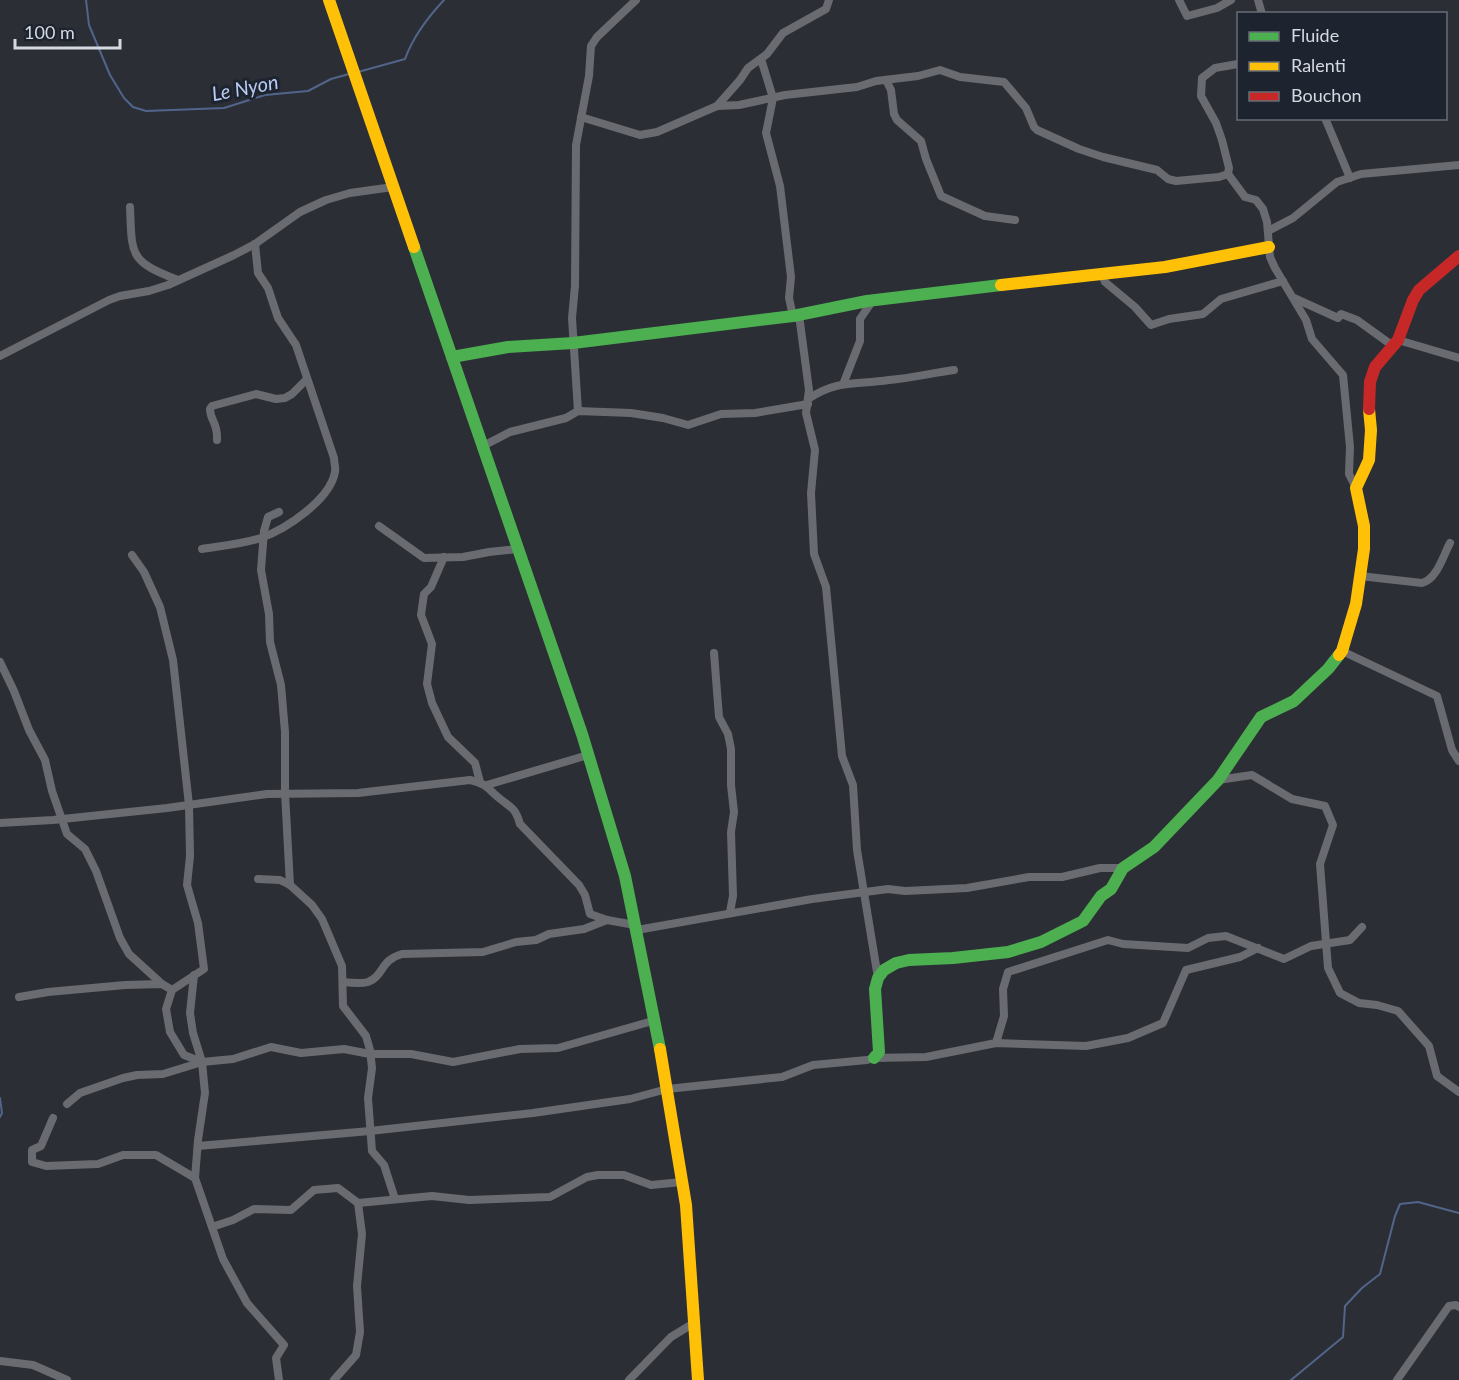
<svg xmlns="http://www.w3.org/2000/svg" width="1459" height="1380" viewBox="0 0 1459 1380" font-family="Lato,sans-serif">
	<style>
		.lines { fill: none; stroke-linecap: round; stroke-linejoin: round }
		.stream { stroke: #51658b; stroke-width: 2 }
		.street { stroke: #696b70; stroke-width: 8 }
		.fast { stroke: #4caf50; stroke-width: 12 }
		.slow { stroke: #ffc107; stroke-width: 12 }
		.jam { stroke: #c62828; stroke-width: 12 }
		.labels { text-anchor: middle; stroke-width: 6; stroke-linejoin: round; paint-order: stroke }
		.water-label { font-size: 20px; font-style: italic; fill: #b8ccf4; stroke: #1e242f }
	</style>
	<rect width="100%" height="100%" fill="#2b2e35"/>
	<g class="lines">
		<!-- stream -->
		<g class="stream">
			<path d="M86 0 89 25 110 75 124 98 133 107 146 111 224 108 265 95 308 91 331 79 349 74"/>
			<path d="M358 72 405 59C413 37 428 17 444 0"/>
			<path d="M0 1098 2 1113 0 1117"/>
			<path d="M1291 1380 1343 1337 1345 1306 1362 1288 1380 1274 1395 1216 1400 1204 1418 1202 1459 1213"/>
		</g>
		<!-- street -->
		<g class="street">
			<path d="M1179 0 1187 16 1217 8 1231 0"/>
			<path d="M1258 0 1262 14"/>
			<path d="M761 59 773 98 766 133 780 186 791 277 789 298 793 316"/>
			<path d="M1238 64 1215 68 1202 78 1201 96 1216 123 1222 140 1229 168 1228 174 1245 197 1256 200 1263 209 1267 222 1270 257 1275 268 1306 320 1312 339 1343 375 1350 447 1349 474 1356 488"/>
			<path d="M886 80 891 90 894 114 897 120 921 141 926 159 941 196 985 216 1015 220"/>
			<path d="M717 106 740 80 748 68 767 54 783 33 826 9 829 0"/>
			<path d="M581 117 640 135 657 132 717 106 739 105 785 95 857 87 876 81 918 76 940 70 960 77 1004 82 1026 108 1034 127 1037 130 1079 149 1103 157 1157 170 1168 179 1176 181 1219 177 1228 174"/>
			<path d="M1325 118 1350 178"/>
			<path d="M130 207C132 256 129 261 178 280"/>
			<path d="M1268 231 1293 218 1337 182 1361 174 1459 165"/>
			<path d="M1102 274 1105 282 1135 307 1151 325 1169 319 1203 314 1221 299 1283 281"/>
			<path d="M1294 298 1338 318 1341 314 1357 320 1393 346"/>
			<path d="M799 315 809 390 806 413 815 450 811 493 814 554 826 587 842 756 853 785 857 850 878 978"/>
			<path d="M1398 340 1459 358"/>
			<path d="M0 356 109 300 120 296 149 291 168 285 234 255 255 244 300 212 326 200 350 193 393 187"/>
			<path d="M844 382 860 341V319L873 300"/>
			<path d="M808 399C838 379 856 385 889 380 911 378 932 373 954 370"/>
			<path d="M578 411 572 318 575 286 576 145 589 76 591 46 597 37 636 0"/>
			<path d="M217 440C218 422 210 421 210 409L212 406 256 394 276 399 285 398 292 394 307 379"/>
			<path d="M483 446 510 432 566 418 578 411 631 413 663 418 688 425 721 414 755 413 808 404"/>
			<path d="M279 512 268 517 264 531 261 570 269 614 270 642 281 685 285 732V793L290 885"/>
			<path d="M379 526 424 558 463 557 489 552 518 549"/>
			<path d="M202 549C222 546 242 544 261 538 286 529 330 500 335 472 336 468 334 463 334 458L296 345 278 318 268 288 258 273 255 244"/>
			<path d="M132 555 144 572 160 607 173 660 189 805 190 856 187 885 198 923 204 969 172 990"/>
			<path d="M444 557 431 587 424 594 421 615 432 644 427 684 432 703 448 737 475 763 480 782"/>
			<path d="M1360 576 1422 583C1437 579 1443 556 1450 543"/>
			<path d="M1342 651 1437 696 1452 750 1459 761"/>
			<path d="M714 653 719 717 728 734 731 749V785L734 812 731 832 733 896 730 912"/>
			<path d="M0 662 14 691 29 730 45 760 52 791 67 834 85 849 96 871 120 938 129 954 162 984"/>
			<path d="M1218 780 1252 775 1292 799 1325 806 1333 825 1320 864 1328 968 1340 993 1359 1003 1377 1005 1398 1011 1429 1046 1437 1076 1459 1092"/>
			<path d="M487 785 588 755"/>
			<path d="M0 823 53 820 167 808 267 794 358 793 470 780C487 784 487 788 499 798 511 808 515 807 520 824L579 885 585 895 590 914 607 920 635 925"/>
			<path d="M258 879 280 880 290 885 312 905 322 919 342 966 343 1006 366 1036 370 1050 372 1068 368 1098 372 1151 384 1165 395 1199"/>
			<path d="M637 930 812 899 888 889 905 891 967 888 1029 877H1062L1100 868H1123"/>
			<path d="M194 975 190 1013 193 1033 202 1062 205 1093 198 1140 195 1178 223 1259 247 1303 284 1345 276 1358 279 1380"/>
			<path d="M343 982C351 983 361 984 368 982 384 976 380 960 402 954L483 952 516 942 536 940 549 934 584 929 607 920"/>
			<path d="M19 997 48 992 125 985 162 984 172 990 166 1009 170 1032 184 1055 202 1062"/>
			<path d="M996 1043 1004 1016 1003 989 1008 972 1108 940 1123 944 1188 948 1208 938 1226 936 1284 959 1311 946 1350 940 1362 927"/>
			<path d="M67 1104 80 1093 123 1078 137 1075 163 1074 202 1062 233 1059 271 1047 301 1053 344 1049 370 1054H411L453 1062 520 1049 558 1048 656 1020"/>
			<path d="M53 1118 41 1146 32 1150V1162L46 1166 98 1164 123 1155H156L195 1178"/>
			<path d="M198 1146 370 1131 533 1113 630 1099 667 1089 782 1077 813 1065 867 1060 874 1058 926 1057 996 1043 1086 1046 1128 1038 1163 1023 1186 970 1240 957 1258 948"/>
			<path d="M212 1227 233 1220 254 1209 291 1210 314 1190 338 1188 358 1203 432 1196 469 1200 550 1197 587 1177 598 1175H624L651 1185 682 1182"/>
			<path d="M0 1361 33 1365 67 1380"/>
			<path d="M334 1380 356 1355 360 1332 357 1286 362 1234 358 1203"/>
			<path d="M629 1380 671 1337 694 1323"/>
			<path d="M1397 1380 1449 1306 1456 1305 1459 1307"/>
		</g>
		<!-- fast -->
		<g class="fast">
			<path d="M414 247 582 734 625 876 660 1049"/>
			<path d="M452 357 508 347 573 343 793 316 867 301 1001 285"/>
			<path d="M874 1058 879 1052 875 989 878 978 884 970 896 963 909 960 953 958 1008 952 1041 942 1083 921 1101 896 1111 889 1123 868 1154 847 1218 780 1261 717 1294 701 1328 669 1339 655"/>
		</g>
		<!-- slow -->
		<g class="slow">
			<path d="M329 0 414 247"/>
			<path d="M1001 285 1165 267 1269 247"/>
			<path d="M1339 655 1342 651 1356 604 1364 549V526L1356 488 1369 460 1371 430 1369 409"/>
			<path d="M660 1049 686 1205 698 1380"/>
		</g>
		<!-- jam -->
		<path class="jam" d="M1369 409 1370 382 1375 367 1398 340 1413 300 1419 290 1459 256"/>
	</g>
	<g class="labels">
		<!-- water labels -->
		<g class="water-label">
			<text transform="translate(245 88) rotate(-11)" y="7">Le Nyon</text>
		</g>
	</g>
	<!-- legend -->
	<rect x="1237" y="12" width="210" height="108" fill="#1e242f" stroke="#676c76" stroke-width="1.5"/>
	<rect x="1249" y="32" width="30" height="9" fill="#4caf50" stroke="#676c76" stroke-width="1.5"/>
	<text x="1291" y="42" font-size="18" fill="#d5d9e1">Fluide</text>
	<rect x="1249" y="62" width="30" height="9" fill="#ffc107" stroke="#676c76" stroke-width="1.5"/>
	<text x="1291" y="72" font-size="18" fill="#d5d9e1">Ralenti</text>
	<rect x="1249" y="92" width="30" height="9" fill="#c62828" stroke="#676c76" stroke-width="1.5"/>
	<text x="1291" y="102" font-size="18" fill="#d5d9e1">Bouchon</text>
	<!-- scale -->
	<path d="M15 39v9h105v-9" fill="none" stroke="#d5d9e1" stroke-width="3"/>
	<text x="24" y="39" font-size="18" fill="#d5d9e1" stroke="#1e242f" stroke-width="4.5" paint-order="stroke">100 m</text>
</svg>
